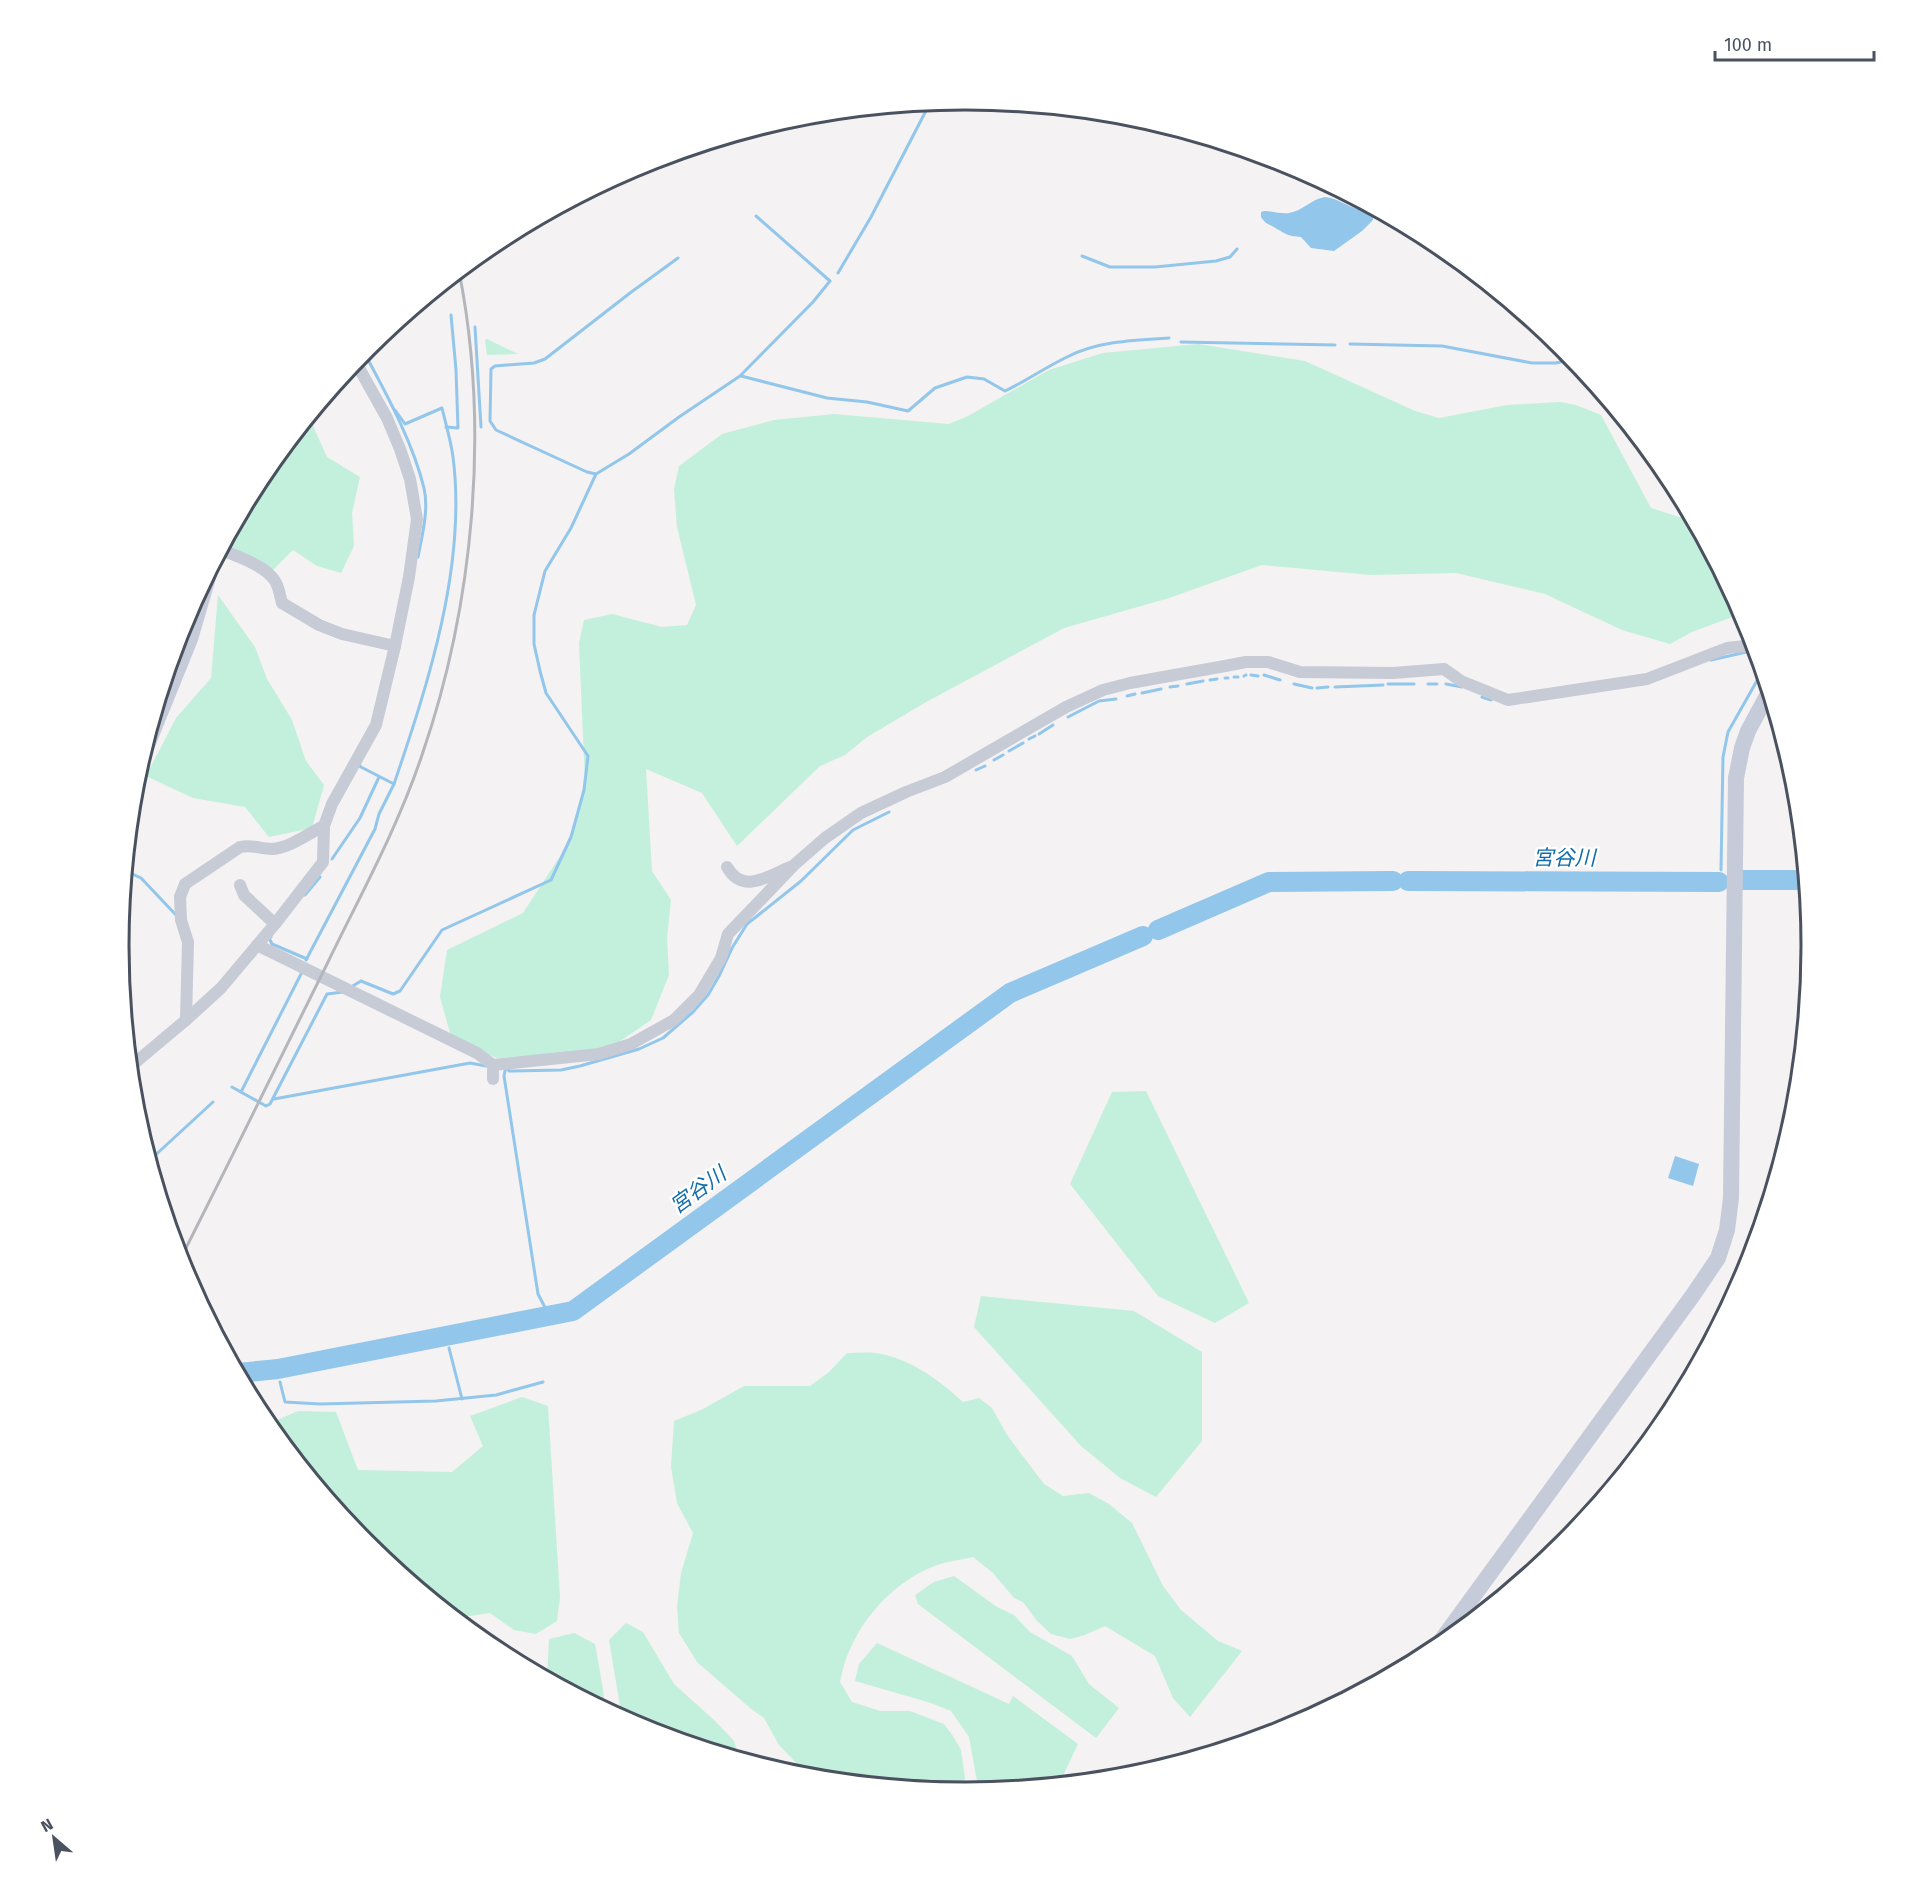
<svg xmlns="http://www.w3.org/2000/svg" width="1931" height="1892" viewBox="0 0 1931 1892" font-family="'Fira Sans','Noto Sans JP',sans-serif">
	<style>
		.green { fill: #c3efdd }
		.water { fill: #92c6eb }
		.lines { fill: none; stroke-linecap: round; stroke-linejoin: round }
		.stream { stroke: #92c6eb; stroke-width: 3 }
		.river { stroke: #92c6eb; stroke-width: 20 }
		.street { stroke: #c6cbd6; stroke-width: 12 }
		.secondary { stroke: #c6cbda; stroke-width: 16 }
		.rail { stroke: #b4b6bc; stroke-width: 3 }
		.labels { text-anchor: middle; stroke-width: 5; stroke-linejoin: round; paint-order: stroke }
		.water-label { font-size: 21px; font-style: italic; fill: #116cac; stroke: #fff }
		.rim { fill: none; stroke: #4a515f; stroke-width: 3 }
	</style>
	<rect width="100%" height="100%" fill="#f4f2f2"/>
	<!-- green -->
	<g class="green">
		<path d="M487 339 518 354 487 355 485 340Z"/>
		<path d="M1198 344 1305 361 1415 411 1439 418 1507 405 1560 402 1576 405 1601 415 1651 508 1695 522 1743 613 1692 632 1670 644 1622 630 1545 594 1456 573 1371 575 1262 565 1169 598 1064 628 928 701 867 737 845 755 820 766 737 846 702 793 646 769 652 871 671 900 667 938 669 975 651 1020 613 1046 548 1056 497 1058 452 1040 440 997 447 950 523 913 572 838 585 783 579 643 584 620 612 614 662 627 687 625 696 605 677 527 674 489 679 466 722 434 774 420 834 414 949 424 968 416 1049 370 1103 353Z"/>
		<path d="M309 417 327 457 360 477 352 513 354 546 341 573 317 566 293 550 272 571 223 547 261 475Z"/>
		<path d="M218 595 255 647 267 679 292 720 306 761 324 785 312 828 269 837 245 807 193 798 146 776 176 718 211 678Z"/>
		<path d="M1146 1091 1249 1303 1215 1323 1158 1296 1070 1184 1112 1092Z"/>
		<path d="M981 1296 1134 1311 1202 1352V1441L1156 1497 1120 1478 1081 1446 974 1327Z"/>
		<path d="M847 1353C856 1353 866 1352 876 1353 910 1358 939 1380 963 1402L979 1398 992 1408 1007 1435 1044 1484 1063 1496 1089 1493 1109 1504 1132 1523 1163 1586 1181 1610 1218 1641 1242 1651 1190 1717 1173 1698 1155 1656 1105 1626 1085 1635 1070 1639 1051 1634 1037 1621 1023 1602 1014 1598 993 1573 973 1557C961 1560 948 1561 937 1565 888 1583 849 1631 840 1682L852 1702 880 1711H910L944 1724 953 1736 961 1750 967 1793 833 1780 806 1773 779 1745 764 1718 750 1708 697 1662 679 1633 677 1606 681 1573 693 1533 677 1503 671 1467 674 1421 701 1410 744 1386H810L829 1372Z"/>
		<path d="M522 1397 548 1406 560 1597 557 1621 536 1634 514 1630 490 1613 456 1618 366 1545 268 1424 298 1411 336 1412 358 1470 452 1472 483 1446 470 1416Z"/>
		<path d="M954 1576 997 1607 1014 1615 1030 1632 1072 1656 1089 1684 1119 1708 1096 1738 918 1604 915 1595 934 1582Z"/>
		<path d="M626 1623 643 1632 674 1684 715 1721 734 1741 739 1758 641 1728 622 1718 609 1640Z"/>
		<path d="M574 1633 595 1644 603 1689 605 1709 547 1678 549 1639Z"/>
		<path d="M877 1643 1009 1704 1013 1696 1078 1744 1059 1784 979 1792 969 1737 951 1711 931 1703 855 1681 859 1664Z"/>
	</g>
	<!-- water -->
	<g class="water">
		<path d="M1325 197C1338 198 1347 207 1359 209L1366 204 1373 208V220L1362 231 1334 251 1311 248 1301 237C1288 236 1288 235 1277 229 1270 224 1266 225 1261 217V212L1264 211C1272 211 1281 214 1289 213 1303 211 1311 199 1325 197Z"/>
		<path d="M1675 1156 1699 1164 1693 1186 1668 1178Z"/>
	</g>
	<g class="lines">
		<!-- stream -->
		<g class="stream">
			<path d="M1082 256 1110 267H1155L1216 261 1230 257 1237 249"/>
			<path d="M838 273 871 217 930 103"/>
			<path d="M475 327 481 427"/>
			<path d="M1181 342 1335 345"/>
			<path d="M1350 344 1442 346 1532 363H1556L1574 359"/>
			<path d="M366 356C388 397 413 443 424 488 429 510 422 536 418 557"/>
			<path d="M741 376 827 398 867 402 908 411 935 388 967 377 984 379 1005 391C1026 381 1046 367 1067 357 1098 341 1135 340 1169 338"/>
			<path d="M446 427 458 428 456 370 451 315"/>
			<path d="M596 474 587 472 496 430 490 421 491 369 495 366 534 363 545 359 630 293 678 258"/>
			<path d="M1711 660 1751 651"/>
			<path d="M1251 675 1258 676"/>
			<path d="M1264 675 1280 680"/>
			<path d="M1244 676 1246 675"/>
			<path d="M1234 677H1238"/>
			<path d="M1225 678H1228"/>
			<path d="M1210 680 1217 679"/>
			<path d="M1187 684 1203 681"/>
			<path d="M1294 684 1312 688"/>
			<path d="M1388 684H1414"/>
			<path d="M1428 684H1437"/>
			<path d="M1446 684 1462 687"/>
			<path d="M1170 687 1178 686"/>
			<path d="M1335 687 1383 685"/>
			<path d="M1317 688 1328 687"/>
			<path d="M1142 693 1161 689"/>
			<path d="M1127 696 1135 694"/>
			<path d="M1482 697 1491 700"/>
			<path d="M1068 717 1099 701 1116 699"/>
			<path d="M1039 734 1053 725"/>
			<path d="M1029 739 1035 736"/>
			<path d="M1009 751 1023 743"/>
			<path d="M994 760 1003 755"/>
			<path d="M976 770 985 766"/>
			<path d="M394 784C428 684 467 565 453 457 451 441 446 425 442 408L405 424 395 410"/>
			<path d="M332 859 360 818 379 777"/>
			<path d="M1721 870 1723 757 1728 732 1763 670"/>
			<path d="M126 871 141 878 176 915"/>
			<path d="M305 895 320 877"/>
			<path d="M271 937 269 938 272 944 307 959"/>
			<path d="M306 960 375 829 379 814 394 784 359 766 360 765"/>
			<path d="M351 987 361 981 393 994 400 991 442 930 551 880 571 837 584 790 588 756 546 693 540 671 534 644V615L545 571 571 528 596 474 629 454 679 417 740 376 813 302 830 281 756 216"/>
			<path d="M232 1087 266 1106 270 1104 327 994 343 992"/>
			<path d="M241 1092 301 974"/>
			<path d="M274 1099 470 1063 486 1066"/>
			<path d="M150 1160 213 1102"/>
			<path d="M549 1315 538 1294 504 1076 506 1066 509 1071H513L561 1070 580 1066 639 1049 663 1038 693 1012 708 995 719 976 732 948 747 924 801 881 853 830 889 812"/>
			<path d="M449 1348 462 1399"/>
			<path d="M280 1382 285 1402 320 1404 436 1401 496 1395 543 1382"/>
		</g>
		<!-- river -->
		<g class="river">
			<path d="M1741 880H1806"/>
			<path d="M1408 881 1719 882"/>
			<path d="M1158 930 1269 882 1393 881"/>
			<path d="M238 1373 278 1369 573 1311 1010 993 1143 936"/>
		</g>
		<!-- street -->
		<g class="street">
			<path d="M221 550C237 556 266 566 275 581 279 587 280 596 282 603L319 625 342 634 395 646"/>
			<path d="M727 867C743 895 768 876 790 867"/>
			<path d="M240 885 244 895 275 924"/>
			<path d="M257 945 477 1053 493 1065 599 1054 631 1044 674 1020 699 995 721 958 728 934 794 865 825 838 861 813 906 792 945 777 1066 707 1103 690 1130 683 1225 666 1246 662H1268L1300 672 1393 673 1444 669 1461 681 1508 700 1647 679 1727 648 1755 645"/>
			<path d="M186 1020 188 942 181 920 180 897 185 884 240 847C252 844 260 849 272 849 290 848 309 833 324 826"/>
			<path d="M130 1067 186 1020 221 988 275 924 323 862 324 826 332 804 376 725 395 646 409 577 417 519 410 479 400 449 387 418 355 361"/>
			<path d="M493 1079V1065"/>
		</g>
		<!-- secondary -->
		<g class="secondary">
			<path d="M143 755 190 639 209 574"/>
			<path d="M1432 1653 1693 1295 1718 1258 1727 1230 1731 1198 1736 778 1742 748 1748 731 1769 692"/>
		</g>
		<!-- rail -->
		<path class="rail" d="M180 1260C230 1161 279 1061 328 962 361 894 398 827 422 755 474 604 490 428 459 271"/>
	</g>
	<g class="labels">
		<!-- water labels -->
		<g class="water-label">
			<text x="1564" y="865">宮谷川</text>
			<text transform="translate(698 1190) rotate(-36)" y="7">宮谷川</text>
		</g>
	</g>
	<!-- crop -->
	<path d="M0 0H1931V1892H0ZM129 946a836 836 0 1 1 1672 0a836 836 0 1 1-1672 0Z" fill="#fff" fill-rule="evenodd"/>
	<path class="rim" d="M129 946a836 836 0 1 1 1672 0a836 836 0 1 1-1672 0Z"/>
	<!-- north arrow -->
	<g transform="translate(54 1838) rotate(331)" stroke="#ffffff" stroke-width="4.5" paint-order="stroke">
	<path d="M0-4.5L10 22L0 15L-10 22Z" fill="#4a515f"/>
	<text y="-9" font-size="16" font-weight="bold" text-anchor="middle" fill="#4a515f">N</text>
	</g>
	<!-- scale -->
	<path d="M1715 51v9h159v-9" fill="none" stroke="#4a515f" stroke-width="3"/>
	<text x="1724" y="51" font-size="18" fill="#4a515f" stroke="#ffffff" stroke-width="4.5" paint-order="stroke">100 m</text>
</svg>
